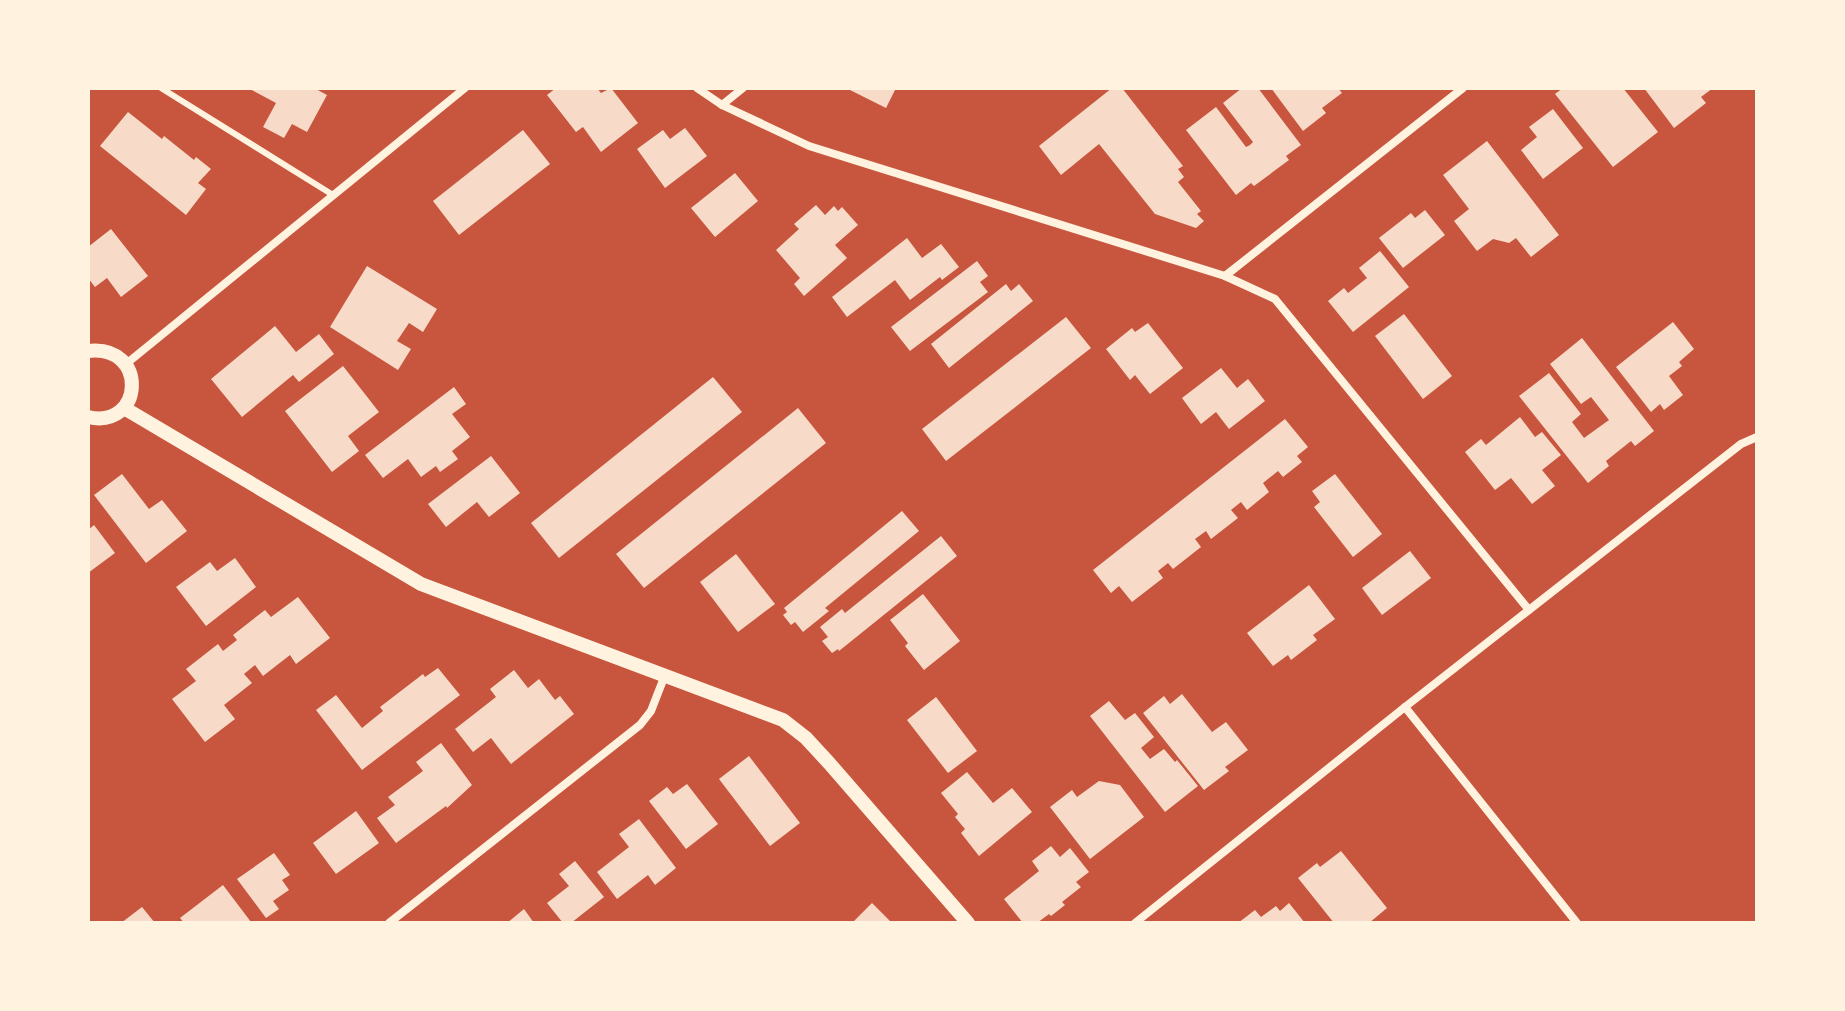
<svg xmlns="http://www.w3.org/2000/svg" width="1845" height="1011" viewBox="0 0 1845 1011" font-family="Inter,sans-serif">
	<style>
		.building { fill: #f7dbc8 }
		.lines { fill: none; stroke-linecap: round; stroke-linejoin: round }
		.service { stroke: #fff3e0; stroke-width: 6 }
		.minor { stroke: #fff3e0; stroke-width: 8 }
		.tertiary { stroke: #fff3e0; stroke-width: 14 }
	</style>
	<rect width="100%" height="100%" fill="#c8553d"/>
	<!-- building -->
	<g class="building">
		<path d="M248 88H314L327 95 307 132 292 124 284 138 263 127 276 103Z"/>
		<path d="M556 88H597L601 93 611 88 638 123 601 152 583 127 576 132 547 95Z"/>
		<path d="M846 88H896L886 108Z"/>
		<path d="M1112 88H1122L1183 166 1178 169 1184 177 1178 182 1201 211 1197 214 1204 221 1196 228 1155 214 1099 144 1061 175 1039 146Z"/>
		<path d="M1242 88H1258L1301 145 1286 156 1289 160 1254 186 1251 183 1236 195 1186 130 1216 107 1246 147 1250 145 1253 142 1223 103Z"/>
		<path d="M1271 88H1338L1342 93 1322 108 1326 113 1303 131Z"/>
		<path d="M1563 88H1623L1658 132 1613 167 1555 94Z"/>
		<path d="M1644 88H1713L1701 97 1706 103 1674 128Z"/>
		<path d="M1553 109 1583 148 1543 179 1521 150 1537 137 1529 127Z"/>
		<path d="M128 112 162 139 164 136 194 160 196 157 211 169 198 183 206 189 186 215 100 146Z"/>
		<path d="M685 128 707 156 665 188 637 149 663 130 670 139Z"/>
		<path d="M523 130 550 164 459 235 433 201Z"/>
		<path d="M1487 141 1559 235 1531 257 1516 238 1509 243 1493 239 1477 251 1454 221 1469 209 1443 175Z"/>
		<path d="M735 173 758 201 715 237 691 208Z"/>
		<path d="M816 205 825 215 834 206 838 211 842 207 858 225 835 245 847 258 804 296 794 284 800 278 776 250 799 229 794 224Z"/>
		<path d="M1425 210 1445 235 1403 268 1379 238 1411 213 1415 218Z"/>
		<path d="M111 229 148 276 121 297 107 278 95 287 88 278V247Z"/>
		<path d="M907 238 922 258 941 244 959 267 942 280 940 277 910 300 895 280 847 317 832 297Z"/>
		<path d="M1380 251 1409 287 1353 332 1328 301 1344 288 1348 293 1367 278 1359 268Z"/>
		<path d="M977 261 988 276 980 282 988 292 910 351 891 327Z"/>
		<path d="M367 266 437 309 423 332 409 323 397 341 411 349 398 370 330 327Z"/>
		<path d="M1006 284 1011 291 1019 284 1033 301 949 368 931 344Z"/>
		<path d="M1404 314 1452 376 1423 399 1375 336Z"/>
		<path d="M1066 317 1091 348 946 461 922 429Z"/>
		<path d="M1673 322 1694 349 1679 362 1682 366 1669 376 1683 395 1664 410 1660 404 1651 412 1616 367Z"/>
		<path d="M1148 323 1183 368 1150 394 1135 375 1130 380 1106 349 1132 328 1135 332Z"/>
		<path d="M275 326 296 352 319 334 334 354 299 382 293 375 242 417 211 379Z"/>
		<path d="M1582 338 1654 431 1635 446 1631 441 1606 461 1609 466 1588 483 1519 396 1549 373 1581 414 1572 422 1584 438 1609 420 1591 397 1581 404 1550 364Z"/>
		<path d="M343 366 379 412 348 436 359 451 332 472 285 411Z"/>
		<path d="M1221 368 1237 388 1248 379 1265 401 1229 429 1216 412 1201 424 1182 398Z"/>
		<path d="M713 377 742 412 559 558 531 523Z"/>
		<path d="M454 387 466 404 452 414 470 437 452 451 458 459 440 472 436 466 421 477 408 459 383 478 365 455Z"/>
		<path d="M798 408 826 443 644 588 616 554Z"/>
		<path d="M1520 417 1535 437 1542 432 1561 455 1542 470 1555 486 1532 504 1511 478 1495 490 1465 452 1481 439 1486 445Z"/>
		<path d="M1285 419 1308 447 1297 456 1302 462 1283 477 1278 471 1263 483 1269 492 1247 510 1241 502 1231 510 1238 518 1211 539 1206 531 1195 539 1201 547 1173 569 1168 563 1158 571 1163 578 1132 602 1119 586 1111 593 1093 570Z"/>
		<path d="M491 456 520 493 489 517 477 502 446 527 428 504Z"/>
		<path d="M122 474 149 509 162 500 187 531 146 563 94 495Z"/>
		<path d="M1335 474 1382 534 1353 557 1314 507 1320 502 1312 491Z"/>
		<path d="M902 511 919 531 825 608 829 611 803 632 795 622 791 625 783 615 787 612 784 608Z"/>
		<path d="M94 525 115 553 88 573V530Z"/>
		<path d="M941 536 957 556 839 651 838 649 832 653 822 641 828 637 820 627 842 609 845 613Z"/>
		<path d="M1410 551 1431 578 1382 615 1362 588Z"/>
		<path d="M736 554 775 604 738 632 700 582Z"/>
		<path d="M235 558 256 587 206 626 176 587 210 562 217 571Z"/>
		<path d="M1309 585 1335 619 1313 635 1317 640 1291 660 1288 655 1273 666 1247 633Z"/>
		<path d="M923 594 960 641 924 670 905 646 908 643 890 620Z"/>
		<path d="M298 597 330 638 296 664 290 655 263 676 255 665 244 674 252 683 224 705 235 719 205 742 172 699 196 681 186 669 218 644 223 651 237 640 233 635 265 610 271 617Z"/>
		<path d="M438 668 460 695 362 770 316 710 336 695 362 728 383 711 380 707 423 674 425 677Z"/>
		<path d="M514 670 528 688 539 679 555 700 560 696 574 714 511 764 491 738 473 752 455 729 496 697 490 689Z"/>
		<path d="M1182 694 1212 732 1226 722 1248 750 1225 767 1229 771 1204 790 1143 713 1164 696 1170 704Z"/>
		<path d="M936 697 977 751 948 773 907 720Z"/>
		<path d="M1109 701 1125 720 1135 713 1154 737 1141 748 1150 759 1164 749 1175 762 1177 760 1198 786 1165 812 1090 716Z"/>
		<path d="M441 743 472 785 447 808 446 806 396 843 377 818 395 805 388 797 423 771 416 762Z"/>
		<path d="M749 756 800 823 770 846 719 779Z"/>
		<path d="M967 772 993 803 1012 788 1032 812 979 856 961 833 965 829 955 817 958 814 941 793Z"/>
		<path d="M1099 781 1120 785 1144 817 1090 859 1050 807 1072 790 1077 797Z"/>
		<path d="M687 784 718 824 686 849 649 801 667 787 673 794Z"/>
		<path d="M356 811 379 843 336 874 313 843Z"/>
		<path d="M639 819 676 868 655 885 648 875 617 899 597 872 629 847 619 834Z"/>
		<path d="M1051 846 1060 857 1070 848 1089 872 1076 882 1081 887 1062 902 1065 905 1051 916 1049 914 1037 923H1023L1004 899 1039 871 1032 861Z"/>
		<path d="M1341 851 1387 908 1369 923H1334L1298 878 1317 863 1320 867Z"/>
		<path d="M274 853 290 875 282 880 289 890 273 901 279 909 266 918 237 879Z"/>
		<path d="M575 861 604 897 571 923H563L547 903 569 886 559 874Z"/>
		<path d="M223 885 251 922 184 923 180 918Z"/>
		<path d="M872 903 892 923H852Z"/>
		<path d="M1289 903 1305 923H1238L1255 910 1261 917 1276 906 1280 911Z"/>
		<path d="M142 907 155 923H121Z"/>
		<path d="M524 909 534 923H507Z"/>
	</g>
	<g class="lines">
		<!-- service -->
		<path class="service" d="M161 88 333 195"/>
		<!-- minor -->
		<g class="minor">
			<path d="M697 88 722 105 809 146 1225 276 1275 299 1529 610"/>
			<path d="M722 105 743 88"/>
			<path d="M1225 276 1463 88"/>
			<path d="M126 364 465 88"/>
			<path d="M1405 707 1577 923"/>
			<path d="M389 923 640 725 651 711 665 675"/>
			<path d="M1135 923 1405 707 1741 444 1757 437"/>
		</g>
		<!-- tertiary -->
		<g class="tertiary">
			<path d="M88 351C149 344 144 430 88 417"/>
			<path d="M124 408 421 584 783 720 806 738 829 763 968 923"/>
		</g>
	</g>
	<!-- border -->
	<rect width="1845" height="1011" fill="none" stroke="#fff3e0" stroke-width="180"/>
</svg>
